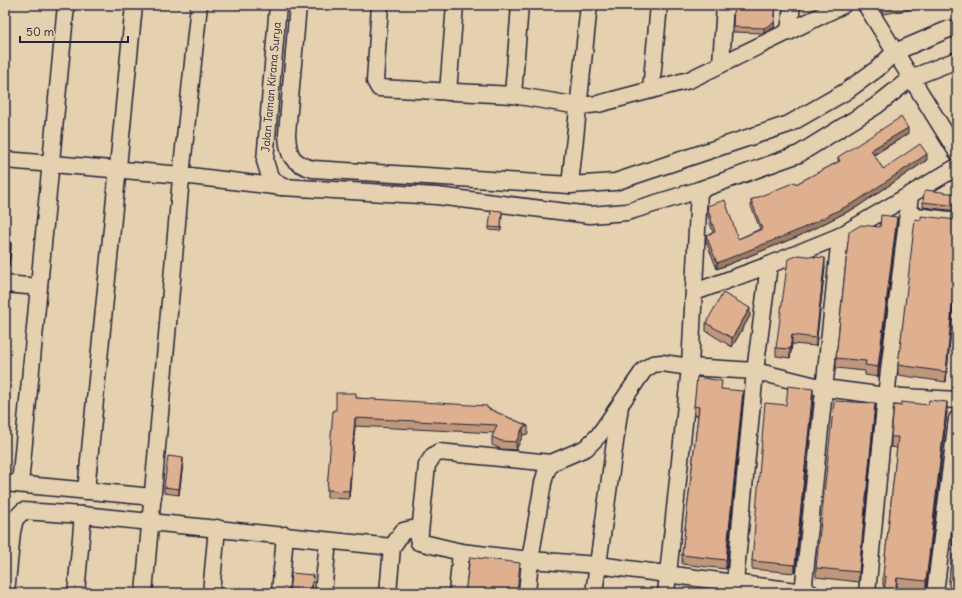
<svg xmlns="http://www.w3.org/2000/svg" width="962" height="598" viewBox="0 0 962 598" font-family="Delius,sans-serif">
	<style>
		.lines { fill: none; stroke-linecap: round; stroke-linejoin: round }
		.street-casing { stroke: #22223b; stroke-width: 19 }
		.street { stroke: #e5d1af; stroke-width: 16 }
		.wall { fill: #bf977c; stroke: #22223b }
		.shaded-wall { fill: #9b7b65; stroke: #22223b }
		.building { fill: #deb090; stroke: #22223b }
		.labels { text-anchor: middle; stroke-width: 3; stroke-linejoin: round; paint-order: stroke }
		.street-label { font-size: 11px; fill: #22223b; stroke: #e5d1af }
	</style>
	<rect width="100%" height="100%" fill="#e5d1af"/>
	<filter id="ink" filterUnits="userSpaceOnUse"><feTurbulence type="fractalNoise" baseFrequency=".025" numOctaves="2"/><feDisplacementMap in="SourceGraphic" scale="8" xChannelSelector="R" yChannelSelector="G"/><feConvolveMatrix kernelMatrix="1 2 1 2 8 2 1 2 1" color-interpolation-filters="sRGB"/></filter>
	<g filter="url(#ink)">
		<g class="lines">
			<!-- street casing -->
			<g class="street-casing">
				<g id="street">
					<path d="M278 5 265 161 270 177 282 187"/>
					<path d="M298 5 287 134C288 155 291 163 313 169L570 185 615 182 789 124 845 92 877 69 895 52 949 29H957"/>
					<path d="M380 5 375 81 379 88 513 95 579 106 598 104 689 80 843 5"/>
					<path d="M866 5 957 152"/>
					<path d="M789 32 792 5"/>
					<path d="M721 63 725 5"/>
					<path d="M651 90 659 5"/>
					<path d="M448 92 455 5"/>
					<path d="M513 95 520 5"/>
					<path d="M5 160 182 175 282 187 437 196 590 215 627 212 699 190 799 154 876 106 911 78 957 60"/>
					<path d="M570 185 589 5"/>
					<path d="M908 215 957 221"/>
					<path d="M5 284 39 287"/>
					<path d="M695 292 769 265 840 236 957 167"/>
					<path d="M5 483 153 497"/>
					<path d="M20 484 66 5"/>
					<path d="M86 491 134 5"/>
					<path d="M419 542 427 465 433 456 439 452 551 463 586 448 599 435 644 370 653 364 662 363 690 367 755 371 824 388 886 396 957 400"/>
					<path d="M6 593 12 532 15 519 23 511 83 515 392 547 403 531 412 529 416 531 419 542 461 552 530 560 598 565 811 593"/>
					<path d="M76 593 83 515"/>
					<path d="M144 593 182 167 199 5"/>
					<path d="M211 593 217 528"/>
					<path d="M280 593 285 535"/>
					<path d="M323 593 328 541"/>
					<path d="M388 593 392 547"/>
					<path d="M457 593 461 552"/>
					<path d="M527 593 530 560 543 483 546 472 551 463"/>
					<path d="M594 593 620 406"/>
					<path d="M666 593 690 367 699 190"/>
					<path d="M734 593 755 371 769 265"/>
					<path d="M803 593 840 236"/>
					<path d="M867 593 886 396 910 195"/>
					<path d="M935 593 957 419"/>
				</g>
			</g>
			<!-- street -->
			<use href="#street" class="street"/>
		</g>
		<!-- wall -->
		<g class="wall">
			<path d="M734 5H776L774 28 764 33 733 32Z"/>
			<path d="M880 5H937L883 14Z"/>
			<path d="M957 118V134L953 127V120Z"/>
			<path d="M908 134 874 155 883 169 927 160 857 207 799 236 717 269 706 241V235L713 233 707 212V206L738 239 760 229 751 206V200L796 184 838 162V157Z"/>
			<path d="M957 194V211L923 207V202Z"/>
			<path d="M502 214 501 231 489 230V227Z"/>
			<path d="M921 220H957V266L946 382 898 375V365Z"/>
			<path d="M880 227H897L878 377 865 375V371L836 368V358Z"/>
			<path d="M5 242 11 248 9 266H5Z"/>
			<path d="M825 267 816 346 792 344 790 358 776 356V348Z"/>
			<path d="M750 316 732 347 706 331V323Z"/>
			<path d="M722 389 743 400 726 569 682 564V555L698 416 694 415V406Z"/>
			<path d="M813 397 795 573 752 569V561L786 405Z"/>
			<path d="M356 398 487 408 528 426V434L523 435 516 450 501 449 492 445V437L494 433 355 426 349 499 327 498V490L336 410Z"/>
			<path d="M947 412 926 592 897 588 883 586V576L897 448 891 447V437Z"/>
			<path d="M875 413 859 582 816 577V568Z"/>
			<path d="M183 463 179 495 164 493V487Z"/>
			<path d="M957 501V591H949V581Z"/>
		</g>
		<!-- shaded-wall -->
		<g class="shaded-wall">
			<path d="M776 5 774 28 764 33V28Z"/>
			<path d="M908 128V134L871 156V150Z"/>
			<path d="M927 154V160L857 207 799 236 717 269V263Z"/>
			<path d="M897 217V227L878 377V367Z"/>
			<path d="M11 243V248L9 266V261Z"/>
			<path d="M957 256V266L946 382V372Z"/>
			<path d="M825 258V267L816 346V338Z"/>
			<path d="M750 308V316L732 347V338Z"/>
			<path d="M792 335V344L790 358V349Z"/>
			<path d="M813 389V397L795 573V565Z"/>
			<path d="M743 391V400L726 569V560Z"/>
			<path d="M947 402V412L926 592V581Z"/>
			<path d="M875 403V413L859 582V572Z"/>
			<path d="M355 418V426L349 499V491Z"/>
			<path d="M523 427V435L516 450V442Z"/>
			<path d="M183 458V463L179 495V489Z"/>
			<path d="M313 575 312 593H311Z"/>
			<path d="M897 578V588L896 593H895Z"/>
		</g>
		<!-- building -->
		<g class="building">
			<path d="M734 5H776L774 23 764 28 733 27Z"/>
			<path d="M901 117 908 128 871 150 883 169 920 144 927 154 857 201 799 230 717 263 706 235 715 232 707 206 725 200 738 239 762 229 751 200 795 182 796 184 840 161 838 157Z"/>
			<path d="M957 118V126L953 120Z"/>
			<path d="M926 190 957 194V206L923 202 924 192Z"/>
			<path d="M491 210 502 211 501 228 489 227Z"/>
			<path d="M881 215 897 217 878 367 865 365 866 361 836 358 849 232 861 225 880 227Z"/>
			<path d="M921 216 957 220V256L946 372 898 365 915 219 921 220Z"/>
			<path d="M5 242 11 243 9 261 5 260Z"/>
			<path d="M798 255 825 258 816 338 792 335 790 349 776 348 788 259Z"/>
			<path d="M723 293 750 308 732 338 706 323Z"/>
			<path d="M697 377 722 381 721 389 743 391 726 560 682 555 699 407 694 406Z"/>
			<path d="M788 386 813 389 795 565 752 561 765 403 786 405Z"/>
			<path d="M336 393H356V398L487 406V408L528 426 523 427 516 442 501 441 492 437 497 425 355 418 349 491 327 490 333 410H336Z"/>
			<path d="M929 400 947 402 926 581 897 578 895 593H884L886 576H883L898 437H891L894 405 901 406V402L928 405Z"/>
			<path d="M834 401 875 403 859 572 816 568Z"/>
			<path d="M168 456 183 458 179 489 164 487Z"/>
			<path d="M957 501V581H949Z"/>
			<path d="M470 557 520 563 517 593H465Z"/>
			<path d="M291 573 313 575 311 593H289Z"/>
		</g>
	</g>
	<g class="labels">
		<!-- street labels -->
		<g class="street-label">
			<text transform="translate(271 87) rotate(-85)" y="4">Jalan Taman Kirana Surya</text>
		</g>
	</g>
	<!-- margin -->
	<rect width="962" height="598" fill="none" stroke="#e5d1af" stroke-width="20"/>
	<rect x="10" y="10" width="942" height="578" fill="none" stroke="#22223b" stroke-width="1.5" filter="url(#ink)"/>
	<!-- scale -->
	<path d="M20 36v6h108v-6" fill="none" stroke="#22223b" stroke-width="2"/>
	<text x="26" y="36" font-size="12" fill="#22223b" stroke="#e5d1af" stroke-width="3" paint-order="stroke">50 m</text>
</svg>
